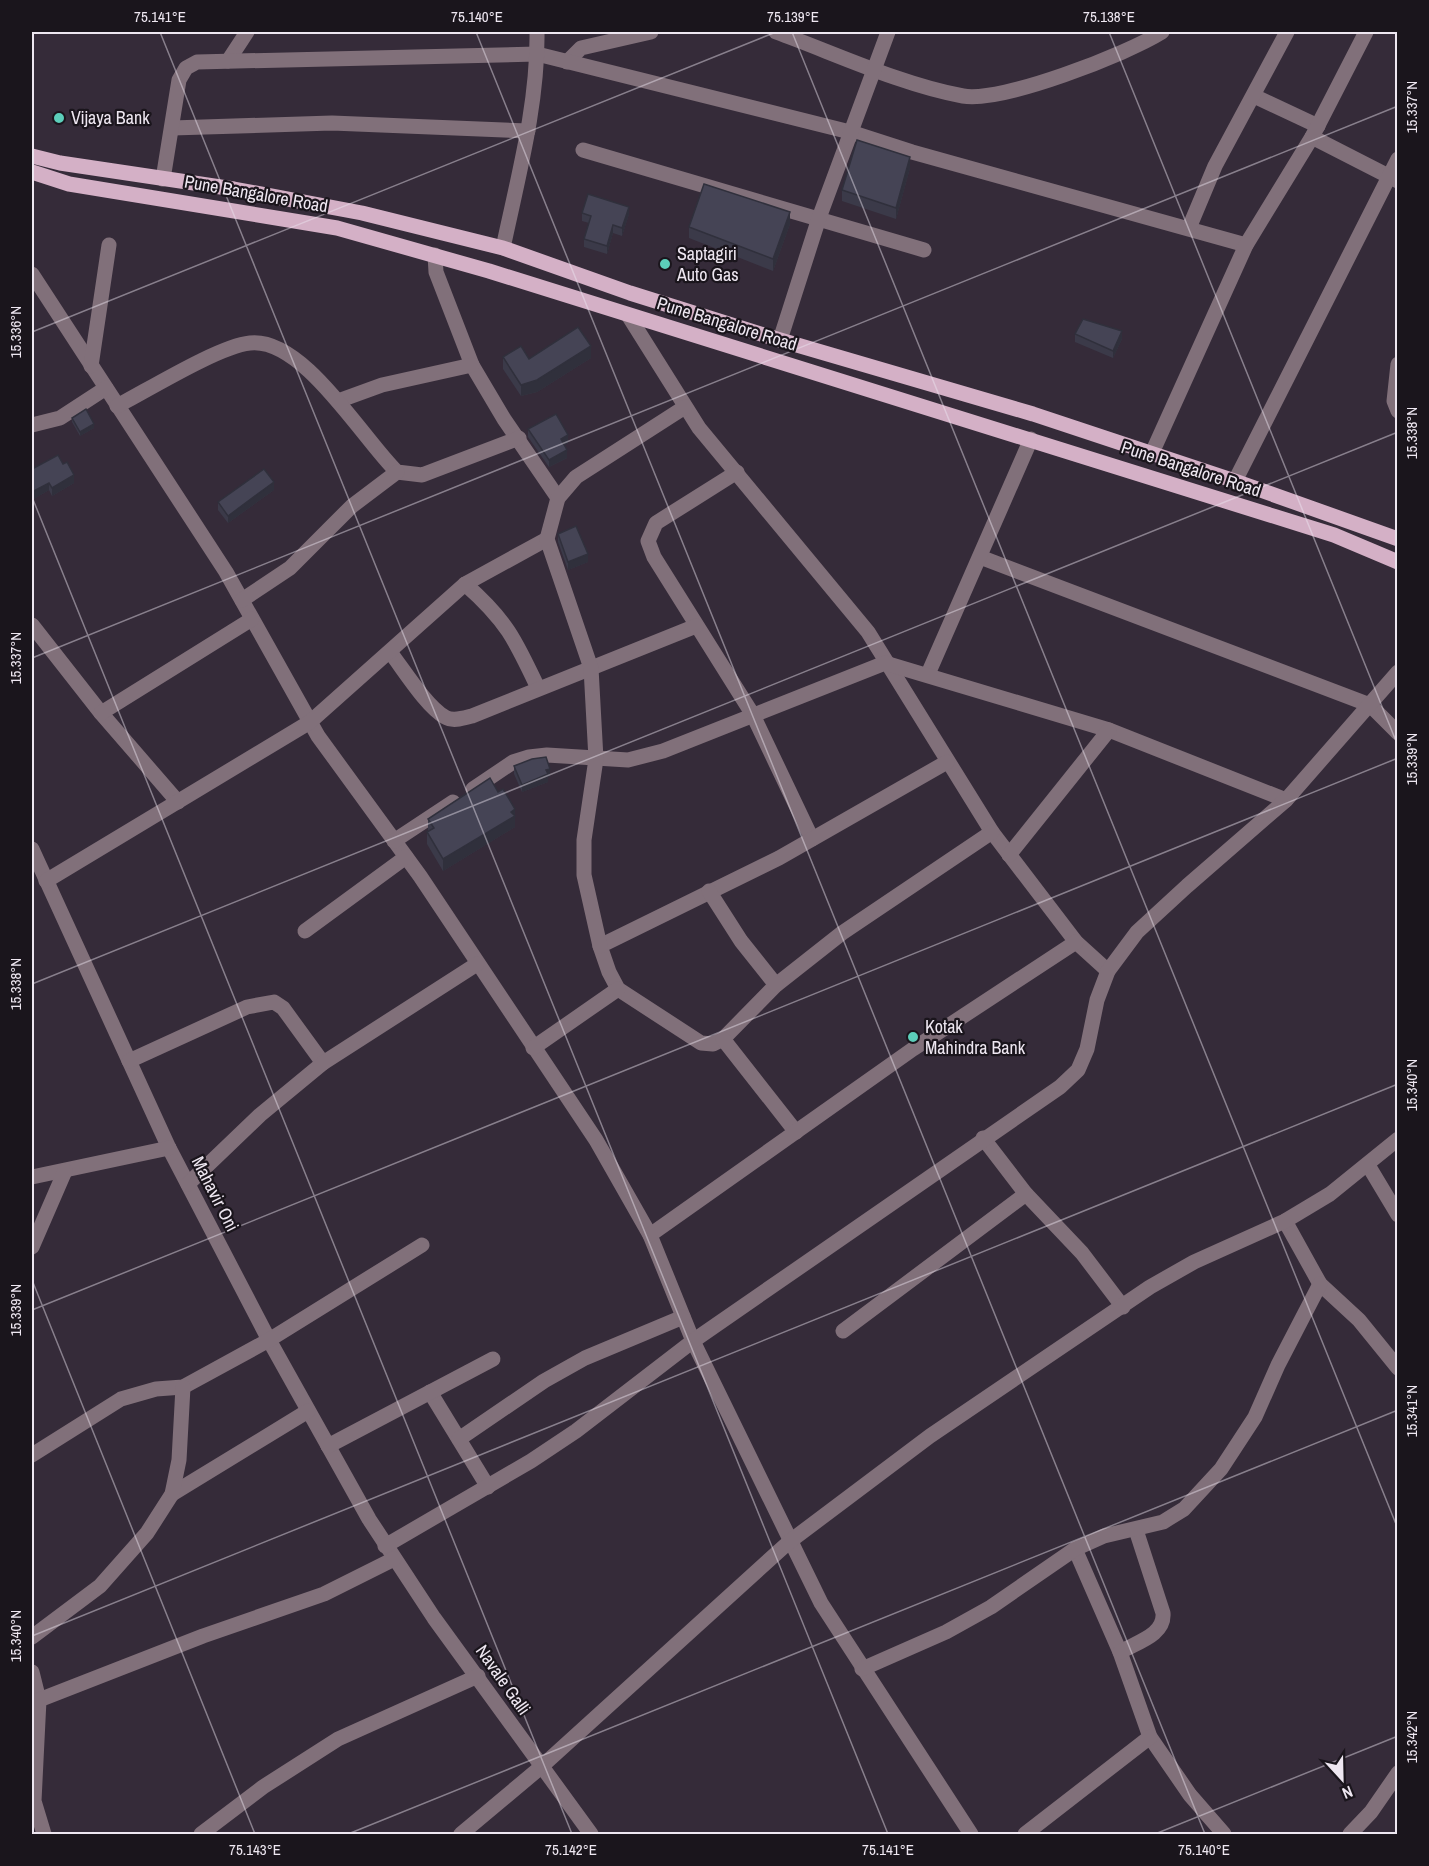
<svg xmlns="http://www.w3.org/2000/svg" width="1429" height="1866" viewBox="0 0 1429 1866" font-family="'Archivo Narrow',sans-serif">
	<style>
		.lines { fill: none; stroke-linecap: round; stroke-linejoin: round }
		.minor { stroke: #81707a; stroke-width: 15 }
		.major { stroke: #d4b0c6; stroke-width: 15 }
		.wall { fill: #3b3a49 }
		.shaded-wall { fill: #30303c }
		.building { fill: #454455; stroke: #30303c; stroke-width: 1.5 }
		.ticks { fill: none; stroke: #eee7f1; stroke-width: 1.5; stroke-opacity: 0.45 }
		.poi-dot { fill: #5cceba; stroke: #1a151c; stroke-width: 2 }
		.labels { text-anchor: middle; stroke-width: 4.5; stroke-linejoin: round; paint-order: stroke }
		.poi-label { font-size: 18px; fill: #eee7f1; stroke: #1a151c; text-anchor: start }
		.street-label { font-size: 18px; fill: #eee7f1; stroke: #1a151c }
		.neatline { fill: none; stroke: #eee7f1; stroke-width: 2 }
		.ticks-label { font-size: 15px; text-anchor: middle; fill: #eee7f1 }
	</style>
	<rect width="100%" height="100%" fill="#352b39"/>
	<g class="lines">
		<!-- minor -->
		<g class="minor">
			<path d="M776 32C834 53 902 85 963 96 1002 103 1127 54 1162 32"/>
			<path d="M228 61 247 32"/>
			<path d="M567 62 581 48 651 32"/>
			<path d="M1254 96 1318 126"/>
			<path d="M172 128 332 123 528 131"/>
			<path d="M1312 137 1398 181"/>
			<path d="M583 150 924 250"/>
			<path d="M163 179 179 80 186 68 197 62 537 54 850 132 912 152 1246 245"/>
			<path d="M1189 228 1215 166 1287 32"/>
			<path d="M503 248C518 177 538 104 537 32"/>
			<path d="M435 255 436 272 472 365 504 419 558 498"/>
			<path d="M32 274 226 572 318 736 420 876 596 1140 650 1235 693 1341 821 1603 971 1834"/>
			<path d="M628 315 699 428 868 632 992 832 1076 942 1108 971"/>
			<path d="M780 340 819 218 888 32"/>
			<path d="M1398 364 1394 401 1398 411"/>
			<path d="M91 366 109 245"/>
			<path d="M338 401 382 385 472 365"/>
			<path d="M117 406C148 390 219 346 250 343 303 337 362 438 397 472L422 475 519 438"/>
			<path d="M32 425 60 418 106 388"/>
			<path d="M1152 453 1246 245 1312 137 1366 32"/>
			<path d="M737 472 656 523 648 541 654 557 753 715 812 839"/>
			<path d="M1235 481 1398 159"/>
			<path d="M980 557 1370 705 1398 733"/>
			<path d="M465 584C506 620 515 639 538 688"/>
			<path d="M242 600 290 568 352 506 397 472"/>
			<path d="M32 625 101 713 178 802"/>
			<path d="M390 652C404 670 426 706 445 717 453 722 464 718 472 716L696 626"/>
			<path d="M928 674 1031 439"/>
			<path d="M101 713 252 619"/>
			<path d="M947 762 779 858 600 946 609 972 618 989 701 1043 713 1044 723 1039 776 985 842 933 992 832"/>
			<path d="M473 789 513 762 529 757 547 755 628 760 663 751 885 663 1109 730 1286 800"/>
			<path d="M394 841 453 802"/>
			<path d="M32 849 169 1148 269 1340 369 1519 434 1618 591 1834"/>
			<path d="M1009 855 1109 730"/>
			<path d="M46 881 310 722 465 584 547 539"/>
			<path d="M709 891 741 941 776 985"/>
			<path d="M305 931 406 857"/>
			<path d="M600 946 584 875V840L596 759 591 668 547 539 558 498 576 477 685 407"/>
			<path d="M723 1039 796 1132"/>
			<path d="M533 1048 618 989"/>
			<path d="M129 1061 247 1007 274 1002 283 1008 323 1063"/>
			<path d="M983 1138 1026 1194 1082 1253 1123 1307"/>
			<path d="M1368 1165 1398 1215"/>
			<path d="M32 1177 169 1148"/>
			<path d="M188 1184 260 1115 323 1063 477 964"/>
			<path d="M1285 1221 1320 1284 1359 1320 1398 1368"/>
			<path d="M650 1235 913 1049 1076 942"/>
			<path d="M32 1247 65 1171"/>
			<path d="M843 1331 1026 1194"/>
			<path d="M430 1392 488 1487"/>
			<path d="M459 1439 544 1381 585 1358 683 1317"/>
			<path d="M328 1446 493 1359"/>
			<path d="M32 1455 121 1399 156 1389 183 1387 269 1340 422 1245"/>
			<path d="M172 1494 308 1411"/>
			<path d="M385 1546 531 1461 576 1431 693 1341 1060 1087 1078 1070 1087 1049 1097 1000 1108 971 1137 932 1187 886 1286 800 1398 672"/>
			<path d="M1075 1549 1120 1652 1150 1737 1190 1795 1224 1834"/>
			<path d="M32 1637 100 1586 147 1533 172 1494 179 1460 183 1387"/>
			<path d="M1120 1652C1137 1642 1165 1635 1163 1613L1136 1530"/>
			<path d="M862 1669 946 1632 991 1607 1075 1549 1104 1536 1163 1522 1184 1509 1221 1469 1255 1417 1278 1365 1320 1284"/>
			<path d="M32 1672 39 1700 34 1801 44 1834"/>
			<path d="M39 1700 203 1636 324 1594 394 1559"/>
			<path d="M201 1834 263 1787 338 1739 478 1676"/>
			<path d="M461 1834 541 1767 789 1542 930 1436 1150 1287 1194 1262 1285 1221 1330 1194 1398 1139"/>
			<path d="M1025 1834 1150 1737"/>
			<path d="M1350 1834 1371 1812 1398 1773"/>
		</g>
		<!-- major -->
		<g class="major">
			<path d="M32 156 60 163 234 189 362 213 503 248 630 293 780 340 1033 414 1235 481 1398 539"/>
			<path d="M32 172 69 184 337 228 489 271 1334 535 1398 562"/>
		</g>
	</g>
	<!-- wall -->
	<g class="wall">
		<path d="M910 168 896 219 842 201V190Z"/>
		<path d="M582 213 629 214 622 236 613 233 607 254 584 247V239L589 223 582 221Z"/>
		<path d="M790 224 773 271 689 238V227Z"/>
		<path d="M1075 334 1122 339 1113 358 1075 342Z"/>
		<path d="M503 357 529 359 591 358 537 392 521 396 503 369Z"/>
		<path d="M72 418 94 428 80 436 72 422Z"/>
		<path d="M528 429 568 443 564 445 567 458 549 467 528 437Z"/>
		<path d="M63 464 74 483 52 496 49 490 32 500Z"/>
		<path d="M274 490 228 523 218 510V502Z"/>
		<path d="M558 534 588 562 568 570 558 542Z"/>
		<path d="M514 766 550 776 548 777V782L522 792 514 774Z"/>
		<path d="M515 809V827L443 871 427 844V832L428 831V819Z"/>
	</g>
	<!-- shaded-wall -->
	<g class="shaded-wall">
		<path d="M910 157V168L896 219V208Z"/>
		<path d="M629 207V214L622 236V228Z"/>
		<path d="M790 212V224L773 271V259Z"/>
		<path d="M613 225V233L607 254V246Z"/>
		<path d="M1122 331V339L1113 358V351Z"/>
		<path d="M591 346V358L537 392 521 396V385Z"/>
		<path d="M94 424V428L80 436V432Z"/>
		<path d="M568 435V443L561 447V439Z"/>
		<path d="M567 450V458L549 467V460Z"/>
		<path d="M74 475V483L52 496V488Z"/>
		<path d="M274 482V490L228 523V516Z"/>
		<path d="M49 483V490L32 500V492Z"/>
		<path d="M588 554V562L568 570V562Z"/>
		<path d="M550 769V776L548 777V782L522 792V785Z"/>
		<path d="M515 809V827L443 871V859Z"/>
	</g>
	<!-- building -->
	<g class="building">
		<path d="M857 140 910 157 896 208 842 190Z"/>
		<path d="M704 184 790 212 773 259 689 227Z"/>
		<path d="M588 194 629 207 622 228 613 225 607 246 584 239 591 216 582 213Z"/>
		<path d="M1083 319 1122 331 1113 351 1075 334Z"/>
		<path d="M578 327 591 346 537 380 521 385 503 357 521 346 529 359Z"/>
		<path d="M86 409 94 424 80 432 72 418Z"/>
		<path d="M556 414 568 435 561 439 567 450 549 460 528 429Z"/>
		<path d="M58 455 63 464 67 462 74 475 52 488 49 483 32 492V469Z"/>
		<path d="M264 469 274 482 228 516 218 502Z"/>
		<path d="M576 526 588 554 568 562 558 534Z"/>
		<path d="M546 757 550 769 546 770 548 774 522 785 514 766 532 759Z"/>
		<path d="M490 778 498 792 503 789 515 809 511 812 515 816 443 859 427 832 434 828 428 819Z"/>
	</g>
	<!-- ticks -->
	<path class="ticks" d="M160 32 888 1834M476 32 1205 1834M792 32 1398 1529M1109 32 1398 746M32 332 776 32M32 497 572 1834M32 658 1398 106M32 984 1398 432M32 1280 255 1834M32 1310 1398 758M32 1636 1398 1084M348 1834 1398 1410M1155 1834 1398 1736"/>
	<!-- markers -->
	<g class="poi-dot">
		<circle cx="59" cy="118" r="6"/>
		<circle cx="665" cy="264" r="6"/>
		<circle cx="913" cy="1037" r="6"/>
	</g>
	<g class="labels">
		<!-- poi labels -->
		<g class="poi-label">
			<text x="71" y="124">Vijaya Bank</text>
			<text x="677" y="260">Saptagiri<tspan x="677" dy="21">Auto Gas</tspan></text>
			<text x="925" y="1033">Kotak<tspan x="925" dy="21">Mahindra Bank</tspan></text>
		</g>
		<!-- street labels -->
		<g class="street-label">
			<text transform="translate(256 194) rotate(10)" y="6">Pune Bangalore Road</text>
			<text transform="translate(727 324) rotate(17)" y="6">Pune Bangalore Road</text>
			<text transform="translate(1191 469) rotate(18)" y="6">Pune Bangalore Road</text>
			<text transform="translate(215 1194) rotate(63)" y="6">Mahavir Oni</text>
			<text transform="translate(503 1680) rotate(55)" y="6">Navale Galli</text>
		</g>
	</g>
	<!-- border -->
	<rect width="1429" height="1866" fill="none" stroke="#1a151c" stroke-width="66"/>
	<!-- north arrow -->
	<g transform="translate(1342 1779) rotate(158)" stroke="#1a151c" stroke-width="4.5" paint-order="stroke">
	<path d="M0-4.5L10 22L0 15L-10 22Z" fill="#eee7f1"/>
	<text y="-9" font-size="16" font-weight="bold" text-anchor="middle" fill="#eee7f1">N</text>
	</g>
	<rect x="33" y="33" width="1363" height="1800" class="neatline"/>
	<g class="ticks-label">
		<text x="160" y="22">75.141°E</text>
		<text x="477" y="22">75.140°E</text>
		<text x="793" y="22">75.139°E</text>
		<text x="1109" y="22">75.138°E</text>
		<text transform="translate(1412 107) rotate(-90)" y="5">15.337°N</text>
		<text transform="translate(16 332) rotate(-90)" y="5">15.336°N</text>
		<text transform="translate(1412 433) rotate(-90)" y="5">15.338°N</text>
		<text transform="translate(16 658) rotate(-90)" y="5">15.337°N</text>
		<text transform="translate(1412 759) rotate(-90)" y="5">15.339°N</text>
		<text transform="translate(16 984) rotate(-90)" y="5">15.338°N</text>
		<text transform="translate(1412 1085) rotate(-90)" y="5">15.340°N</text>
		<text transform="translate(16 1310) rotate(-90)" y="5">15.339°N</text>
		<text transform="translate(1412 1411) rotate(-90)" y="5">15.341°N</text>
		<text transform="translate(16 1636) rotate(-90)" y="5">15.340°N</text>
		<text transform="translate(1412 1737) rotate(-90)" y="5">15.342°N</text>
		<text x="255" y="1855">75.143°E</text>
		<text x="571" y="1855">75.142°E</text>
		<text x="888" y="1855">75.141°E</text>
		<text x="1204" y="1855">75.140°E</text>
	</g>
</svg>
